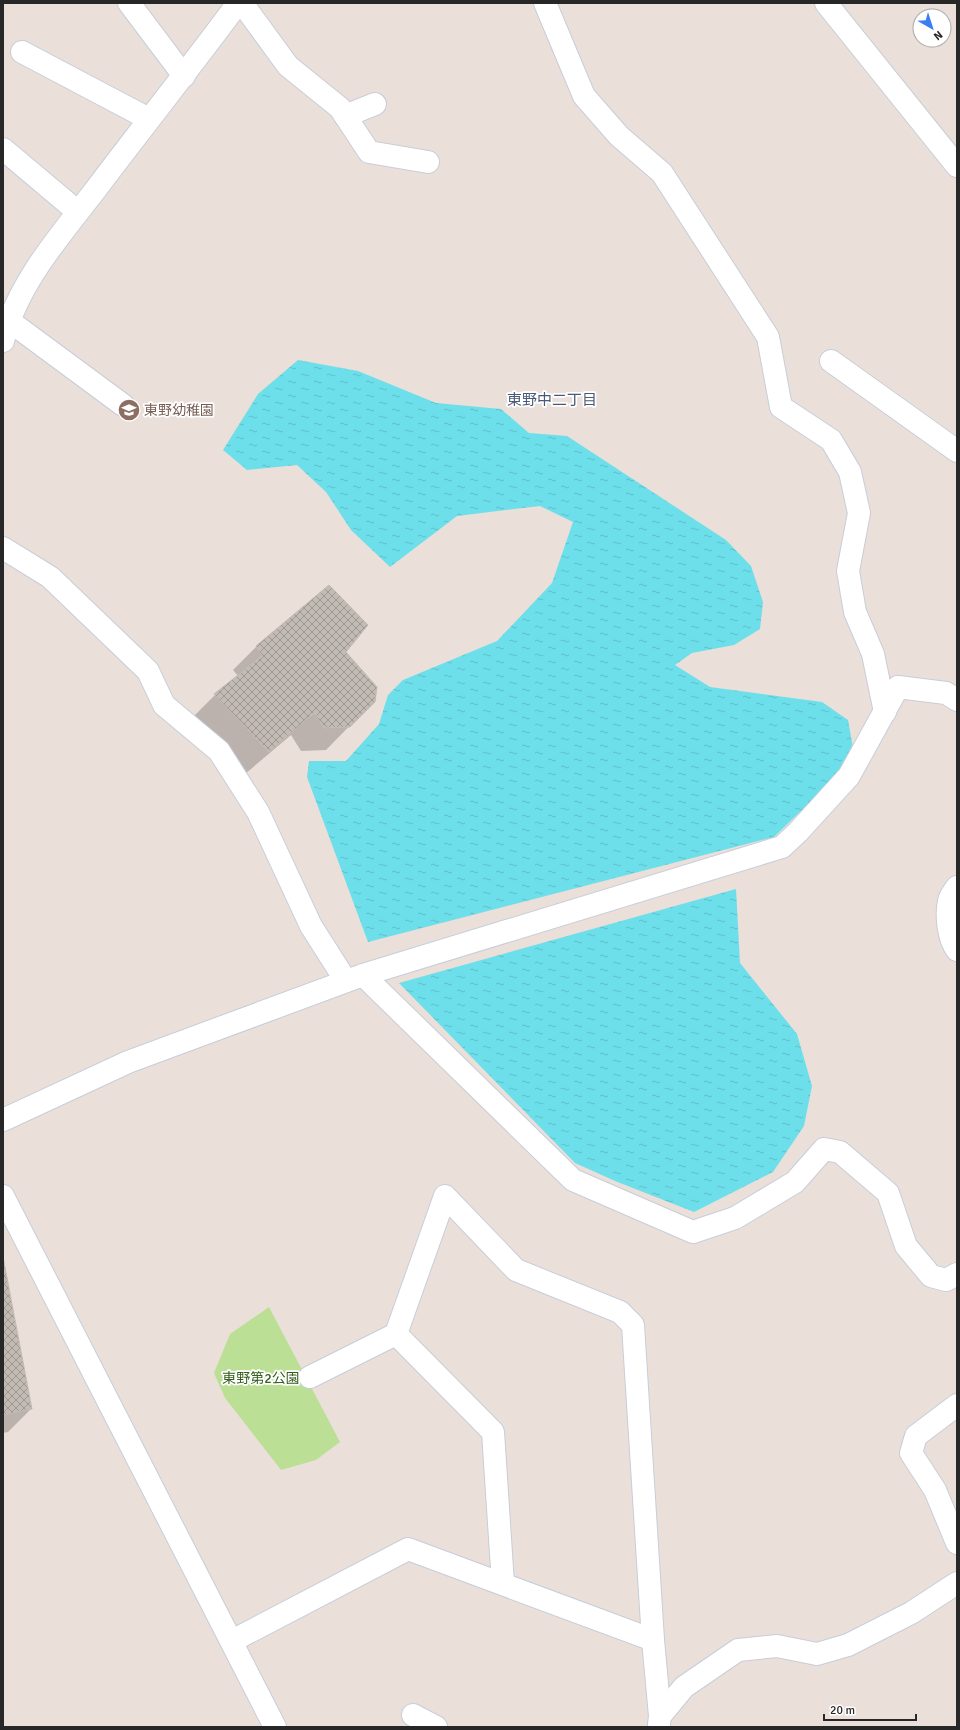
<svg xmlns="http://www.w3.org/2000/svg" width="960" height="1730" viewBox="0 0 960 1730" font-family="Signika,'Noto Sans JP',sans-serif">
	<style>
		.park { fill: #bcdf96 }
		.water { fill: url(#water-ripples) }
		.shadow { fill: #0003 }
		.building { fill: url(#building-cross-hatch); stroke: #c4bbb3 }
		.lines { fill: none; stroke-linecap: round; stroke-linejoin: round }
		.street-casing { stroke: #c7ced9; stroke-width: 24 }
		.secondary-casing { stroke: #c7ced9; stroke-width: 24 }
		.street { stroke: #fff; stroke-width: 22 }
		.secondary { stroke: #fff; stroke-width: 22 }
		.labels { text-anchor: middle; stroke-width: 3.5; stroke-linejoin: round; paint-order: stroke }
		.education-label { font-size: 14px; fill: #785e54; stroke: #fff; text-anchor: start }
		.park-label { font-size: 14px; fill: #36601b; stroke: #fff }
		.neighbourhood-label { font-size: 15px; fill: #495976; stroke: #fff }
	</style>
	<defs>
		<pattern id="water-ripples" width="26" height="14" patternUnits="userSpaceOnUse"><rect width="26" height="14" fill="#6ddfea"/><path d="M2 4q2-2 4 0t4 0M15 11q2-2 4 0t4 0" fill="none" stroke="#5ebfc9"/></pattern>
		<pattern id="building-cross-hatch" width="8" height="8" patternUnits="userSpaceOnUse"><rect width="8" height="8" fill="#c2bbb4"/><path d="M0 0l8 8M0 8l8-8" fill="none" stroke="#9e9892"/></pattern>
	</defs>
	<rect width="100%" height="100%" fill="#eadfd9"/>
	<!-- park -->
	<path class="park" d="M269 1307 340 1442 316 1460 281 1470 225 1398 214 1373 230 1334Z"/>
	<!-- water -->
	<g class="water">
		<path d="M298 360 358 371 436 403 501 409 529 433 567 436 726 540 751 566 763 602 760 629 734 645 692 653 675 665 710 687 822 702 848 720 853 748 835 778 774 837 368 942 307 777 309 761H346L379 724 388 695 403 680 497 641 552 583 573 522 540 506 457 516 390 567 351 530 326 492 297 465 247 470 223 450 258 394Z"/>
		<path d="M736 889 740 963 797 1034 812 1086 804 1126 773 1172 694 1212 615 1181 575 1163 399 983Z"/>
	</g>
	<!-- shadow -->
	<g class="shadow">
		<path d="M329 586 344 652 374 701 326 750 301 751 291 735 245 774 192 718 215 695 238 676 233 670 256 647Z"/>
		<path d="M3 1262 31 1409 8 1432 3 1433Z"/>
	</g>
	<!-- building -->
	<g class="building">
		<path d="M329 585 368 625 346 652 377 687 375 702 350 727 324 728 314 713 269 752 214 694 262 656 256 646Z"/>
		<path d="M3 1257 32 1409 3 1415Z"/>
	</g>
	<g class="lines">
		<!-- street casing -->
		<g class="street-casing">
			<g id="street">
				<path d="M129 3 184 76"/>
				<path d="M242 3 288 66 340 108 369 152 428 162"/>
				<path d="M545 3 584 96 619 136 662 173 768 337 781 407 831 440 850 472 859 513 848 571 855 612 873 654 885 712"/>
				<path d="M826 3 957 166"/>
				<path d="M22 52 149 119"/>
				<path d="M345 116 375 104"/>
				<path d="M3 149 78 212"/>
				<path d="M8 320 123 405"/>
				<path d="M831 361 957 451"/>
				<path d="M3 548 50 577 148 671 164 705 219 751 258 812 311 926 346 981"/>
				<path d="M957 887C954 891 950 896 949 901 946 915 948 938 957 950"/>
				<path d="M363 975 573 1180 693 1232 735 1218 795 1182 824 1149 840 1152 888 1193 906 1246 931 1276 946 1280 957 1274"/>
				<path d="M3 1120 128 1062 363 975 782 847 798 832 849 776 898 687 946 693 957 700"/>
				<path d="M396 1334 493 1432 503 1584"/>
				<path d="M310 1377 396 1334 445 1196 516 1270 620 1312 633 1325 653 1640 660 1716"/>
				<path d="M957 1405 916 1436 911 1453 935 1490 957 1543"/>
				<path d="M232 1641 408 1549 653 1640"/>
				<path d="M413 1715 436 1727"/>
				<path d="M659 1724 660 1716 684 1687 738 1650 777 1646 817 1654 848 1645 911 1613 957 1583"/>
			</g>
		</g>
		<!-- secondary casing -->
		<g class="secondary-casing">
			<g id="secondary">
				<path d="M3 341C17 285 58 238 93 193 141 129 191 67 238 3"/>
				<path d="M3 1196 275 1727"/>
			</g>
		</g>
		<!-- street -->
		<use href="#street" class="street"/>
		<!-- secondary -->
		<use href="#secondary" class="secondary"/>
	</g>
	<!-- icons -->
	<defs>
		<g id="school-disc" transform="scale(1.15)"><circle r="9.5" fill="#8d6e63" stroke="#fff"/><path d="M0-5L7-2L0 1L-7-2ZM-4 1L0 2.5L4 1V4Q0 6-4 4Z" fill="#fff"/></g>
	</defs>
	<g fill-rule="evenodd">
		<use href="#school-disc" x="129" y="410"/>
	</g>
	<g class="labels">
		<!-- education labels -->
		<g class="education-label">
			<text x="144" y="415">東野幼稚園</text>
		</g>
		<!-- park labels -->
		<g class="park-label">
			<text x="261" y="1383">東野第2公園</text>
		</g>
		<!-- neighbourhood labels -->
		<g class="neighbourhood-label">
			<text x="552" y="405">東野中二丁目</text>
		</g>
	</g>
	<!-- border -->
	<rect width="960" height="1730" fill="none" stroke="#272727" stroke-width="8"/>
	<!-- north arrow -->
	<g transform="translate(932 28) rotate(141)"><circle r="19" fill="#ffffff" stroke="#a9a9a9"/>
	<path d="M0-3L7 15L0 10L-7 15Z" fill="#3b7ef4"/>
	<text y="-6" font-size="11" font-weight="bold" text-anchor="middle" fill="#272727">N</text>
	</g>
	<!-- scale -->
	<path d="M824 1714v6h92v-6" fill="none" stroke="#272727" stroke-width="2"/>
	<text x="830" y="1714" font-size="12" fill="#272727" stroke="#ffffff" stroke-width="3" paint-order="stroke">20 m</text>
</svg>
